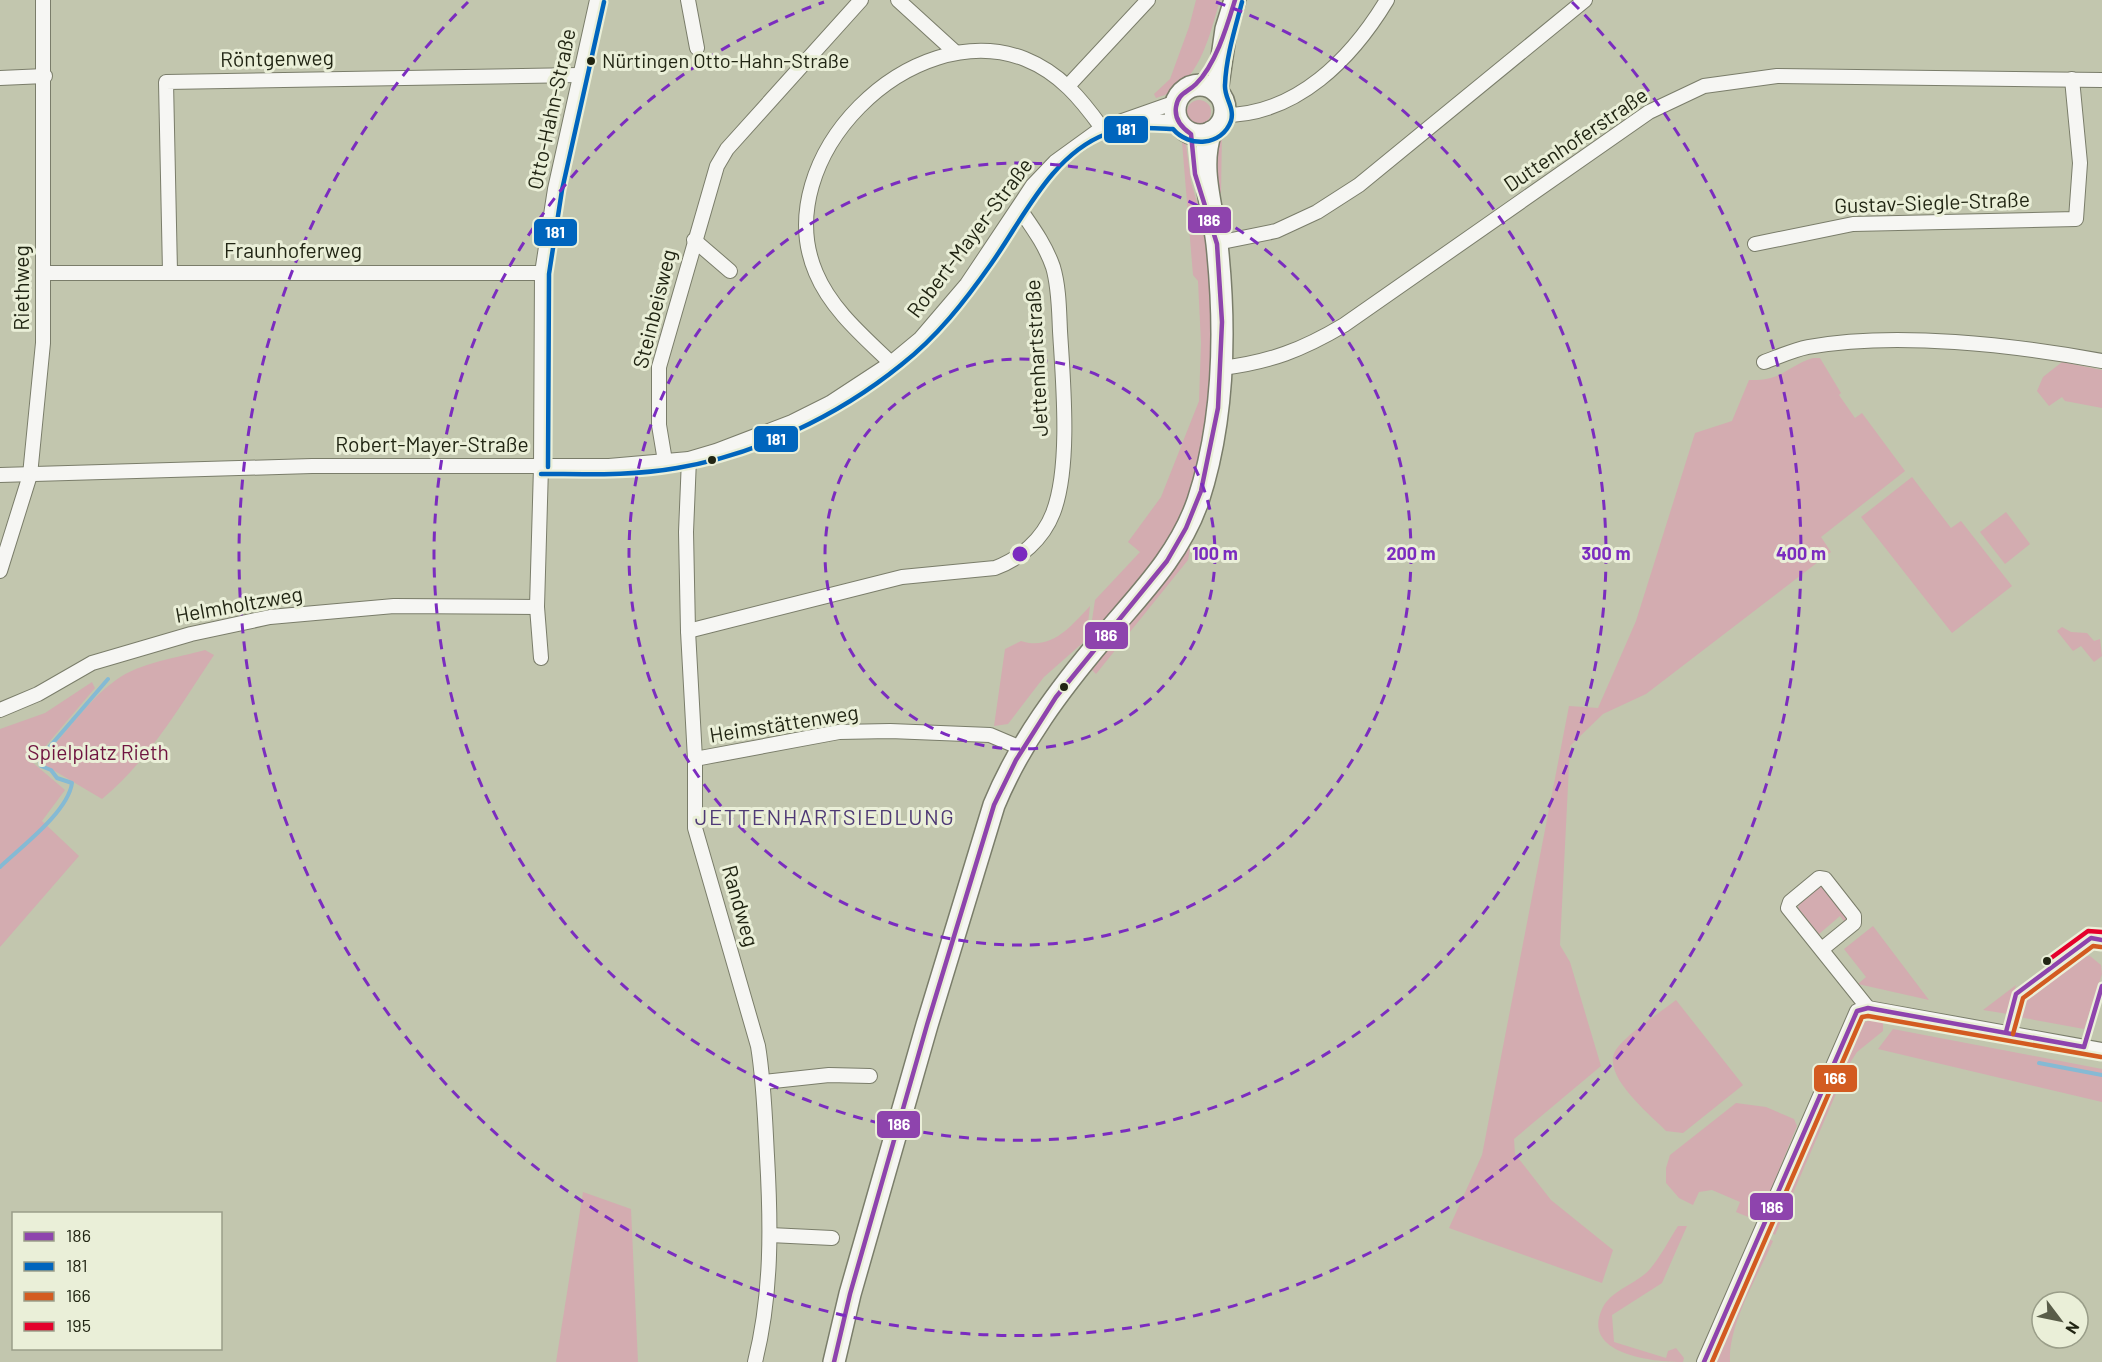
<svg xmlns="http://www.w3.org/2000/svg" width="2102" height="1362" viewBox="0 0 2102 1362" font-family="Barlow,sans-serif">
	<style>
		.green { fill: #d3acb0 }
		.lines { fill: none; stroke-linecap: round; stroke-linejoin: round }
		.stream { stroke: #85bad4; stroke-width: 4 }
		.minor-casing { stroke: #7a7d6a; stroke-width: 16 }
		.primary-casing { stroke: #7a7d6a; stroke-width: 24 }
		.minor { stroke: #f6f6f3; stroke-width: 14 }
		.primary { stroke: #f6f6f3; stroke-width: 21 }
		.bus-1-casing { stroke: #eaefd8; stroke-width: 9 }
		.bus-2-casing { stroke: #eaefd8; stroke-width: 9 }
		.bus-3-casing { stroke: #eaefd8; stroke-width: 9 }
		.bus-4-casing { stroke: #eaefd8; stroke-width: 9 }
		.bus-1 { stroke: #8e44ad; stroke-width: 4.5 }
		.bus-2 { stroke: #0065bd; stroke-width: 4.5 }
		.bus-3 { stroke: #d35b20; stroke-width: 4.5 }
		.bus-4 { stroke: #e4002b; stroke-width: 4.5 }
		.ring { fill: none; stroke: #7b2cbf; stroke-width: 3; stroke-dasharray: 10 8 }
		.bus-dot { fill: #212513; stroke: #eaefd8; stroke-width: 2 }
		.labels { text-anchor: middle; stroke-width: 6; stroke-linejoin: round; paint-order: stroke }
		.bus-label { font-size: 20px; fill: #212513; stroke: #eaefd8; text-anchor: start }
		.street-label { font-size: 21px; fill: #212513; stroke: #eaefd8 }
		.park-label { font-size: 21px; fill: #701540; stroke: #eaefd8 }
		.neighbourhood-label { font-size: 22px; letter-spacing: 1.5px; fill: #4e3975; stroke: #eaefd8 }
		.centre { fill: #7b2cbf; stroke: #eaefd8; stroke-width: 3 }
		.ring-label { font-size: 18px; text-anchor: middle; font-weight: bold; fill: #7b2cbf; stroke: #eaefd8; stroke-width: 6; stroke-linejoin: round; paint-order: stroke }
		.line-badge { stroke: #eaefd8; stroke-width: 2 }
		.badge-label { font-size: 16px; text-anchor: middle; font-weight: bold; fill: #fff }
	</style>
	<rect width="100%" height="100%" fill="#c2c6ae"/>
	<!-- green -->
	<g class="green">
		<path d="M1196 0H1220C1209 37 1199 87 1156 98L1154 94 1170 79 1189 27Z"/>
		<circle cx="1199" cy="112" r="12"/>
		<path d="M1222 131 1221 193H1214L1217 136Z"/>
		<path d="M1182 142 1186 145 1191 182 1200 212 1207 249 1211 280 1212 386 1198 475 1177 536 1098 634 1091 627 1095 600 1140 552 1128 542 1161 497 1199 401 1201 343 1198 281 1193 275Z"/>
		<path d="M1813 358H1820L1841 393 1839 395 1855 418 1862 413 1905 471 1821 537 1831 552 1646 694 1603 714 1570 746 1560 945 1570 962 1601 1066 1514 1139 1515 1154 1551 1200 1613 1250 1602 1283 1449 1228 1482 1155 1569 706 1598 708 1636 621 1695 433 1732 421 1749 380C1783 381 1785 367 1813 358Z"/>
		<path d="M2062 362 2102 370V408L2065 401 2062 397 2049 406 2037 391 2043 377Z"/>
		<path d="M1912 477 1951 528 1961 521 2012 586 1952 633 1861 517Z"/>
		<path d="M2006 512 2030 544 2005 564 1980 532Z"/>
		<path d="M1186 545 1190 549 1188 560 1096 674 1092 670Z"/>
		<path d="M1090 606 1086 640 1044 677 1008 724 994 726 1005 649 1021 641C1052 651 1071 626 1090 606Z"/>
		<path d="M2062 627 2071 632 2087 633 2094 641 2100 639 2102 656 2094 662 2081 646 2073 651 2057 631Z"/>
		<path d="M205 650 214 655C181 705 148 761 102 799L43 764V758C66 733 88 700 116 680 141 662 177 658 205 650Z"/>
		<path d="M92 682 95 688 32 762 65 790 42 821 79 856 0 947V729L45 713Z"/>
		<path d="M1819 885 1827 887 1849 916 1847 925 1840 916 1819 934 1798 908 1800 900Z"/>
		<path d="M1873 926 1929 1000 1858 984 1866 977 1844 949Z"/>
		<path d="M2090 956 2101 965 2102 974 2084 1029 2019 1017 2022 1005 2026 999 2082 957Z"/>
		<path d="M2016 985 2008 1014 1983 1010Z"/>
		<path d="M1676 1000 1743 1085 1683 1133 1666 1131C1650 1114 1596 1072 1618 1047 1633 1029 1657 1015 1676 1000Z"/>
		<path d="M1877 1017 1883 1022V1031L1857 1052 1848 1066 1775 1235 1770 1232 1855 1034 1863 1023Z"/>
		<path d="M1893 1029 2102 1069V1102L1878 1049Z"/>
		<path d="M1736 1103 1766 1107 1794 1119 1797 1126 1758 1221 1736 1212 1740 1202 1712 1190 1699 1192 1693 1205 1679 1198 1666 1183V1168L1670 1155Z"/>
		<path d="M583 1192 631 1209 638 1362H556Z"/>
		<path d="M1678 1226H1687L1662 1283 1612 1315 1614 1342 1666 1358 1668 1351 1676 1348 1684 1358 1683 1362C1652 1362 1579 1354 1603 1307 1612 1290 1638 1283 1650 1269 1661 1256 1669 1240 1678 1226Z"/>
		<path d="M1767 1238 1773 1241C1758 1276 1728 1324 1730 1362H1716Z"/>
	</g>
	<g class="lines">
		<!-- stream -->
		<g class="stream">
			<path d="M0 867C21 847 68 812 72 783L57 778 51 770 41 766 39 759 108 679"/>
			<path d="M2039 1063 2102 1075"/>
		</g>
		<!-- minor casing -->
		<g class="minor-casing">
			<g id="minor">
				<path d="M688 0 697 48"/>
				<path d="M898 0 955 52"/>
				<path d="M0 78 45 76"/>
				<path d="M1068 86 1148 0"/>
				<path d="M1224 115C1297 115 1352 58 1387 0"/>
				<path d="M1134 121 1177 122"/>
				<path d="M694 240 730 271"/>
				<path d="M1217 243 1276 231 1317 212 1359 185 1585 0"/>
				<path d="M1755 244 1853 224 2076 219 2080 163 2072 79"/>
				<path d="M170 272 166 82 579 75"/>
				<path d="M44 273H542"/>
				<path d="M1764 362C1778 357 1793 350 1808 347 1896 331 2014 345 2102 361"/>
				<path d="M891 363C863 336 831 309 816 273 767 159 911 15 1025 59 1060 73 1081 99 1102 128"/>
				<path d="M1222 368C1270 362 1302 350 1344 325L1649 112 1704 86 1777 76 2102 80"/>
				<path d="M689 459 686 532 688 631 695 759V828L758 1046C764 1082 765 1119 767 1156 771 1225 772 1294 755 1362"/>
				<path d="M665 461 659 425V367L717 166 727 149 861 0"/>
				<path d="M0 475 312 466H609L689 459 716 451 792 422 830 403 891 363 920 339 967 284 1033 185 1055 162 1102 128 1176 102"/>
				<path d="M0 571 30 475 43 343V0"/>
				<path d="M688 631 902 577 995 568C1020 559 1043 539 1053 513 1071 467 1063 381 1060 331 1059 310 1059 287 1053 267 1045 244 1032 227 1019 208"/>
				<path d="M541 658 537 607 541 467 542 273 555 189 597 0"/>
				<path d="M0 710 38 694 92 663 191 634 270 617 394 606 537 607"/>
				<path d="M695 759 839 732 890 731 990 735 1021 748"/>
				<path d="M1822 949 1854 923V916L1825 879 1819 878 1790 902 1788 908 1868 1008"/>
				<path d="M764 1082 829 1075 870 1076"/>
				<path d="M770 1235 832 1238"/>
				<path d="M1704 1362 1857 1011 1868 1008 2102 1050"/>
			</g>
		</g>
		<!-- primary casing -->
		<g class="primary-casing">
			<g id="primary">
				<circle cx="1200" cy="110" r="25"/>
				<path d="M1217 92 1226 29 1235 0"/>
				<path d="M834 1362 850 1294 927 1025 994 805C1020 742 1060 689 1103 638 1139 595 1179 556 1198 501 1225 419 1226 329 1217 244 1213 208 1198 168 1211 132"/>
			</g>
		</g>
		<!-- minor -->
		<use href="#minor" class="minor"/>
		<!-- primary -->
		<use href="#primary" class="primary"/>
		<!-- bus-1 casing -->
		<g class="bus-1-casing">
			<g id="bus-1">
				<path d="M2006 1032 2016 994 2091 938 2102 940"/>
				<path d="M834 1362 850 1294 927 1025 994 805 1016 760 1056 697 1167 561 1186 528 1201 491 1218 408 1222 322 1217 244 1195 174 1191 134C1182 128 1174 120 1176 107 1178 93 1187 93 1196 84 1216 64 1227 26 1235 0"/>
				<path d="M1704 1362 1857 1011 1868 1008 2084 1047 2102 986"/>
			</g>
		</g>
		<!-- bus-2 casing -->
		<g class="bus-2-casing">
			<g id="bus-2">
				<path d="M548 467 549 274 562 190 604 2"/>
				<path d="M541 474C586 474 632 476 677 468 756 455 838 416 901 365 937 337 965 301 991 264 1023 219 1051 155 1106 134 1129 126 1150 128 1173 129 1189 148 1222 146 1231 121 1235 107 1224 98 1225 85 1226 57 1235 29 1242 2"/>
			</g>
		</g>
		<!-- bus-3 casing -->
		<g class="bus-3-casing">
			<g id="bus-3">
				<path d="M2013 1034 2023 998 2093 946 2101 947"/>
				<path d="M1712 1362 1862 1017 1868 1016 2101 1057"/>
			</g>
		</g>
		<!-- bus-4 casing -->
		<g class="bus-4-casing">
			<path id="bus-4" d="M2047 961 2088 931 2102 932"/>
		</g>
		<!-- bus-1 -->
		<use href="#bus-1" class="bus-1"/>
		<!-- bus-2 -->
		<use href="#bus-2" class="bus-2"/>
		<!-- bus-3 -->
		<use href="#bus-3" class="bus-3"/>
		<!-- bus-4 -->
		<use href="#bus-4" class="bus-4"/>
	</g>
	<!-- distance rings -->
	<g class="ring">
		<circle cx="1020" cy="554" r="195"/>
		<circle cx="1020" cy="554" r="391"/>
		<path d="M1216 2A586 586 0 1 1 824 2"/>
		<path d="M1572 2A781 781 0 1 1 468 2"/>
	</g>
	<!-- markers -->
	<g class="bus-dot">
		<circle cx="591" cy="61" r="5"/>
		<circle cx="712" cy="460" r="5"/>
		<circle cx="1064" cy="687" r="5"/>
		<circle cx="2047" cy="961" r="5"/>
	</g>
	<g class="labels">
		<!-- bus labels -->
		<g class="bus-label">
			<text x="602" y="68">Nürtingen Otto-Hahn-Straße</text>
		</g>
		<!-- street labels -->
		<g class="street-label">
			<text transform="translate(277 59) rotate(-1)" y="7">Röntgenweg</text>
			<text transform="translate(552 109) rotate(-78)" y="7">Otto-Hahn-Straße</text>
			<text transform="translate(1576 140) rotate(-34)" y="7">Duttenhoferstraße</text>
			<text transform="translate(1932 203) rotate(-2)" y="7">Gustav-Siegle-Straße</text>
			<text transform="translate(970 238) rotate(-53)" y="7">Robert-Mayer-Straße</text>
			<text x="293" y="258">Fraunhoferweg</text>
			<text transform="translate(22 288) rotate(-90)" y="7">Riethweg</text>
			<text transform="translate(655 309) rotate(-76)" y="7">Steinbeisweg</text>
			<text transform="translate(1037 358) rotate(-93)" y="7">Jettenhartstraße</text>
			<text x="432" y="452">Robert-Mayer-Straße</text>
			<text transform="translate(239 605) rotate(-10)" y="7">Helmholtzweg</text>
			<text transform="translate(784 724) rotate(-9)" y="7">Heimstättenweg</text>
			<text transform="translate(740 906) rotate(74)" y="7">Randweg</text>
		</g>
		<!-- park labels -->
		<g class="park-label">
			<text x="98" y="760">Spielplatz Rieth</text>
		</g>
		<!-- neighbourhood labels -->
		<g class="neighbourhood-label">
			<text x="825" y="825">JETTENHARTSIEDLUNG</text>
		</g>
	</g>
	<circle cx="1020" cy="554" r="9" class="centre"/>
	<g class="ring-label">
		<text x="1215" y="560">100 m</text>
		<text x="1411" y="560">200 m</text>
		<text x="1606" y="560">300 m</text>
		<text x="1801" y="560">400 m</text>
	</g>
	<g class="line-badge">
		<rect x="1103" y="115" width="46" height="29" rx="6" fill="#0065bd"/>
		<rect x="1187" y="206" width="45" height="28" rx="6" fill="#8e44ad"/>
		<rect x="533" y="218" width="45" height="29" rx="6" fill="#0065bd"/>
		<rect x="753" y="425" width="46" height="28" rx="6" fill="#0065bd"/>
		<rect x="1084" y="621" width="45" height="29" rx="6" fill="#8e44ad"/>
		<rect x="1813" y="1064" width="45" height="29" rx="6" fill="#d35b20"/>
		<rect x="876" y="1110" width="45" height="29" rx="6" fill="#8e44ad"/>
		<rect x="1749" y="1192" width="45" height="29" rx="6" fill="#8e44ad"/>
	</g>
	<g class="badge-label">
		<text x="1126" y="135">181</text>
		<text x="1209" y="226">186</text>
		<text x="555" y="238">181</text>
		<text x="776" y="445">181</text>
		<text x="1106" y="641">186</text>
		<text x="1835" y="1084">166</text>
		<text x="899" y="1130">186</text>
		<text x="1772" y="1213">186</text>
	</g>
	<!-- legend -->
	<rect x="12" y="1212" width="210" height="138" fill="#eaefd8" stroke="#9a9e89" stroke-width="1.5"/>
	<rect x="24" y="1232" width="30" height="9" fill="#8e44ad" stroke="#9a9e89" stroke-width="1.5"/>
	<text x="66" y="1242" font-size="18" fill="#212513">186</text>
	<rect x="24" y="1262" width="30" height="9" fill="#0065bd" stroke="#9a9e89" stroke-width="1.5"/>
	<text x="66" y="1272" font-size="18" fill="#212513">181</text>
	<rect x="24" y="1292" width="30" height="9" fill="#d35b20" stroke="#9a9e89" stroke-width="1.5"/>
	<text x="66" y="1302" font-size="18" fill="#212513">166</text>
	<rect x="24" y="1322" width="30" height="9" fill="#e4002b" stroke="#9a9e89" stroke-width="1.5"/>
	<text x="66" y="1332" font-size="18" fill="#212513">195</text>
	<!-- north arrow -->
	<g transform="translate(2060 1320) rotate(122)"><circle r="28" fill="#eaefd8" stroke="#9a9e89" stroke-width="1.5"/>
	<path d="M0-4.5L10 22L0 15L-10 22Z" fill="#595d49"/>
	<text y="-9" font-size="16" font-weight="bold" text-anchor="middle" fill="#212513">N</text>
	</g>
</svg>
